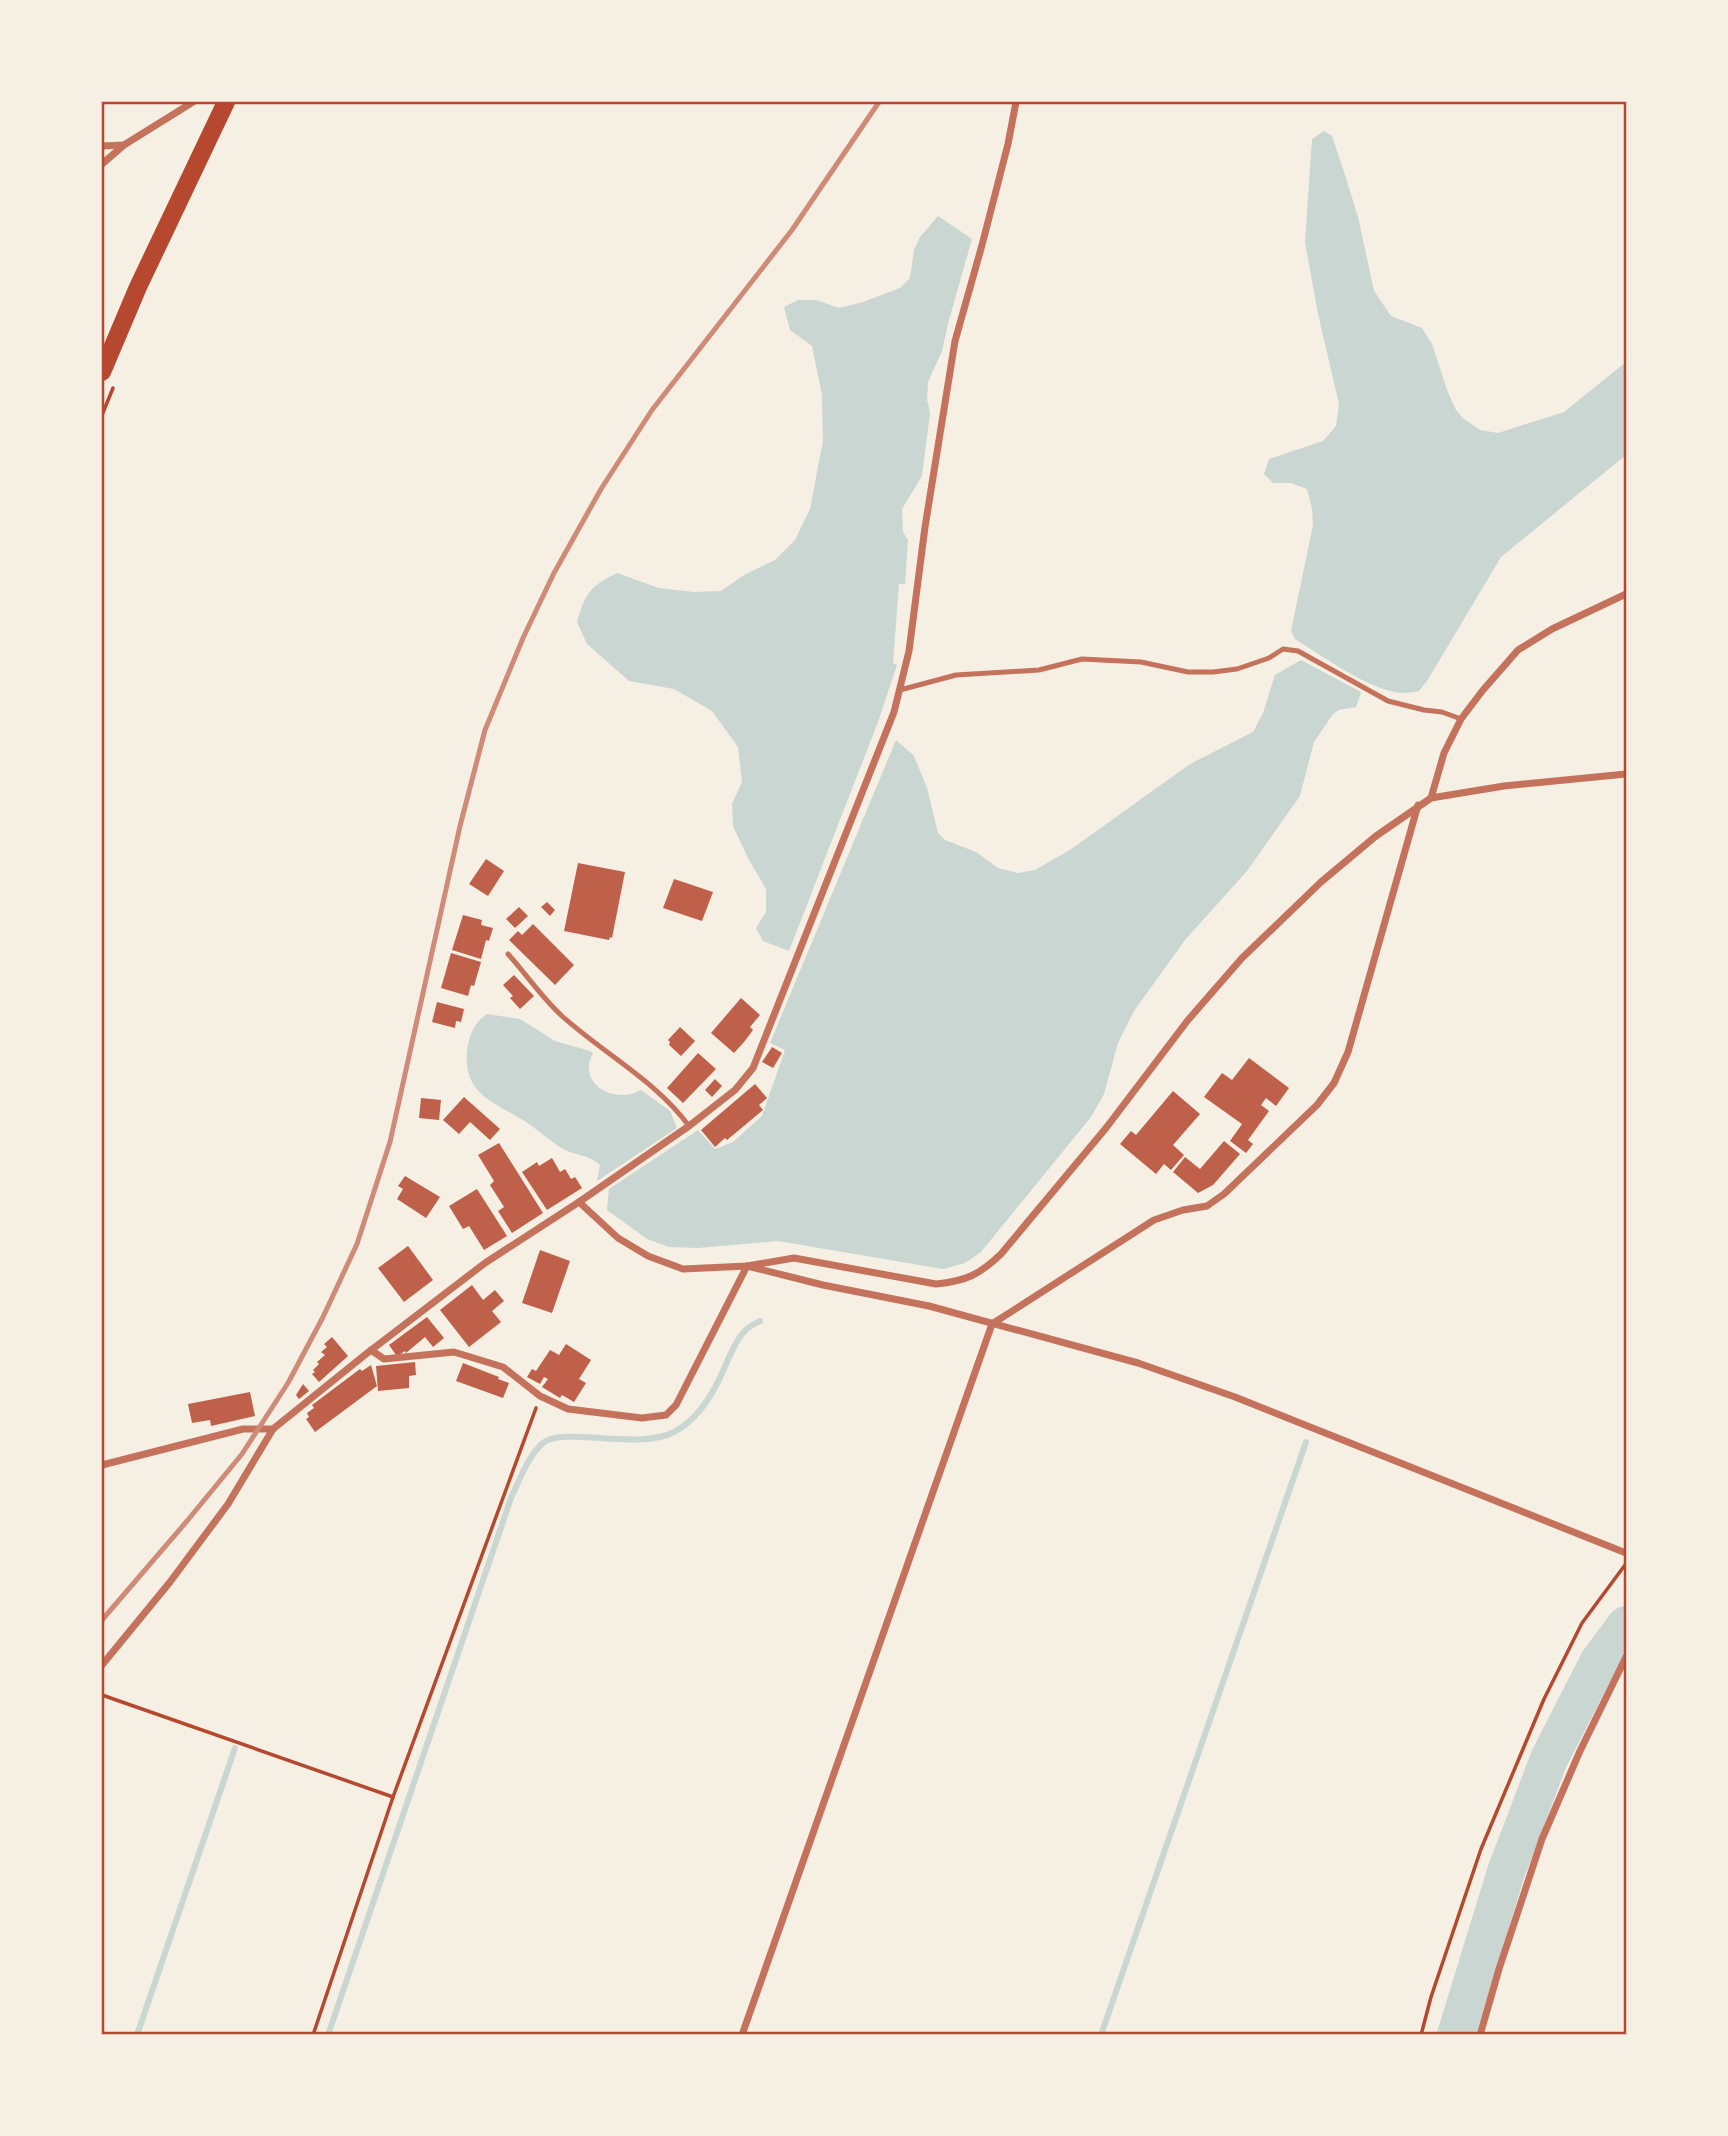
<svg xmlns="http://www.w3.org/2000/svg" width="1728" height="2136" viewBox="0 0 1728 2136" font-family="'DM Sans',sans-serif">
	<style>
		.water { fill: #c9d6d2 }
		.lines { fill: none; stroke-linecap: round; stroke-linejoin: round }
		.stream { stroke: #c9d6d2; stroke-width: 6 }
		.river { stroke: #c9d6d2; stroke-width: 38 }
		.building { fill: #bf614a }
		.path { stroke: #b5482f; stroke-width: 3.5 }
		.service { stroke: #c5725c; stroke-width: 5 }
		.minor { stroke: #c5725c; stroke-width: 7 }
		.trunk { stroke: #b5482f; stroke-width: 18 }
		.rail { stroke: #cf8b77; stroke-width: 5 }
		.neatline { fill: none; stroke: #b5482f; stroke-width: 2.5 }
	</style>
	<rect width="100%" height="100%" fill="#f6efe4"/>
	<!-- water -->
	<g class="water">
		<path d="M1324 131 1332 136 1346 178 1358 217 1374 291 1391 316 1422 328 1432 344 1447 390 1456 410 1463 418 1480 430 1498 433 1564 412 1626 362V455L1501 557 1427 681 1419 691C1414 692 1408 693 1403 693 1371 692 1323 656 1295 639L1291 631 1313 525 1312 509 1307 489 1291 483H1273L1264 474 1269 459 1323 441 1336 426 1339 404 1318 314 1305 242 1312 139Z"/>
		<path d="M938 216 972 239 949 320 942 351 928 382 927 399 930 413 922 476 902 509 903 532 908 540 905 584H899L893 663 897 665 878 722 789 951 763 941 756 928 766 912V889L748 858 733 826 732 804 742 782 738 747 712 711 674 689 629 681 587 644 577 622C585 594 590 586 617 573L659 588 694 592 721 591 744 575 775 560 795 540 810 509 823 441 822 395 812 346 790 330 784 307 798 300H816L839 308 863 302 900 288 910 278 914 250 920 237Z"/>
		<path d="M1301 660 1361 692 1356 707 1339 710 1333 714 1314 742 1300 796 1247 871 1185 940 1134 1011 1118 1043 1104 1094 1091 1117 981 1252 965 1263 943 1269 778 1241 698 1248 669 1247 647 1239 607 1210 609 1189 698 1130 715 1149 733 1142 762 1116 785 1050 770 1043 896 740 914 756 927 788 938 833 945 840 976 852 998 868 1018 873 1035 870 1070 850 1190 764 1253 732 1263 713 1275 675Z"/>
		<path d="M487 1014 520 1019 555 1041 590 1051 593 1053C576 1084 615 1105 641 1090L670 1111 677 1128 597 1181 600 1165C591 1156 576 1155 565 1150 552 1143 541 1132 529 1124 498 1103 463 1097 467 1051 469 1036 474 1022 487 1014Z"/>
	</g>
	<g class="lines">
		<!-- stream -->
		<g class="stream">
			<path d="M137 2035 235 1748"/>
			<path d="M328 2035 511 1498C520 1479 528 1456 543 1443 564 1426 638 1451 674 1432 697 1420 713 1394 723 1371 729 1358 734 1343 743 1333 747 1327 754 1324 760 1321"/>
			<path d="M1101 2035 1306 1442"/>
		</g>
		<!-- river -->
		<path class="river" d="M1456 2035 1506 1872 1549 1759 1599 1661 1626 1625"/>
	</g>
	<!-- building -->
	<g class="building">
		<path d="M486 859 504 871 488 896 469 884Z"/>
		<path d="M578 863 625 872 612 938 610 937 609 940 564 931Z"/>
		<path d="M674 879 713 892 702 921 663 908Z"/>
		<path d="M547 902 555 910 550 916 541 907Z"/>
		<path d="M519 907 528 916 515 928 506 919Z"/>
		<path d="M463 915 482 920 481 925 493 928 489 941 486 940 481 959 452 950Z"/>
		<path d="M533 924 574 965 555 985 509 940 518 931 522 935Z"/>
		<path d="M451 953 481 962 474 986 471 985 468 996 441 988Z"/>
		<path d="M514 975 534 996 520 1009 510 998 513 996 503 985Z"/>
		<path d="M741 998 760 1015 750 1027 753 1030 744 1042 734 1053 711 1033Z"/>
		<path d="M437 1002 464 1009 461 1022 456 1021 455 1028 432 1022Z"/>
		<path d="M680 1027 695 1041 681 1056 669 1045 670 1042 668 1040Z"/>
		<path d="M772 1047 782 1053 773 1068 762 1062Z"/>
		<path d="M698 1053 716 1069 683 1103 667 1088Z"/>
		<path d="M1249 1058 1289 1088 1276 1106 1266 1098 1261 1105 1269 1111 1248 1140 1253 1144 1246 1153 1230 1141 1242 1124 1204 1097 1222 1073 1232 1080Z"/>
		<path d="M715 1079 722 1086 712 1097 705 1090Z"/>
		<path d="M755 1084 767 1098 759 1105 763 1110 727 1140 725 1138 715 1147 701 1130Z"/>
		<path d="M1173 1091 1200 1114 1173 1145 1184 1155 1171 1170 1164 1164 1156 1174 1120 1144 1131 1131 1136 1135Z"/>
		<path d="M464 1097 500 1129 490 1140 470 1122 459 1134 443 1120Z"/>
		<path d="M421 1098 441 1100 439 1120 419 1118Z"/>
		<path d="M1224 1141 1240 1154 1213 1185 1198 1193 1173 1172 1185 1157 1200 1169Z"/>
		<path d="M499 1143 543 1213 512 1233 498 1211 504 1207 490 1185 494 1181 478 1155Z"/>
		<path d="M552 1158 560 1172 565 1169 571 1179 575 1177 582 1188 547 1210 522 1172 537 1162 539 1166Z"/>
		<path d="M405 1176 440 1197 426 1218 397 1199 403 1189 398 1186Z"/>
		<path d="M477 1189 507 1236 484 1250 469 1226 463 1229 449 1206Z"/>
		<path d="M408 1246 433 1280 404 1302 378 1268Z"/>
		<path d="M540 1250 570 1261 552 1313 522 1303Z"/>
		<path d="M472 1285 483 1300 495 1290 504 1301 492 1311 501 1322 469 1347 440 1310Z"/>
		<path d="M427 1317 444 1338 433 1347 425 1337 406 1353 405 1351 399 1355H396L389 1345Z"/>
		<path d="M332 1337 348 1356 319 1382 312 1374 315 1372 313 1370 319 1364 317 1362 325 1355 321 1352 327 1347 324 1344Z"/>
		<path d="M566 1344 591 1360 579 1379 586 1383 574 1402 562 1395 560 1398 542 1387 548 1379 544 1377 540 1384 527 1377 532 1369 536 1371 550 1350 559 1355Z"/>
		<path d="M415 1362 416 1375 409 1376V1388L378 1391 376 1366Z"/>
		<path d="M463 1363 499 1377 498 1379 509 1383 503 1398 456 1381Z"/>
		<path d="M371 1365 377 1386 315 1432 306 1419 309 1417 307 1413 314 1408 312 1405 360 1369 362 1371Z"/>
		<path d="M303 1384 309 1391 299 1399 296 1395Z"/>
		<path d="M250 1392 255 1416 211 1426 210 1420 192 1423 188 1404Z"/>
	</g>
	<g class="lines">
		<!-- path -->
		<g class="path">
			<path d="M102 415 113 388"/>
			<path d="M102 1695 393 1797"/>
			<path d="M313 2035 393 1797 536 1408"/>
			<path d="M1421 2035 1431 1997 1481 1849 1544 1699 1582 1623 1625 1565"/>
		</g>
		<!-- service -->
		<g class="service">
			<path d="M900 690 956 675 1039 670 1082 659 1141 662 1188 672H1213L1237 669 1269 658 1283 649 1298 651 1388 701 1424 710 1442 712 1461 719"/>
			<path d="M508 954C526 974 542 998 562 1016 604 1054 655 1080 689 1126"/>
		</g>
		<!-- minor -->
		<g class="minor">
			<path d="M102 146 124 145"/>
			<path d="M102 164 124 145 193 102"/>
			<path d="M1431 798 1444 753 1461 719 1483 690 1518 650 1552 629 1626 594"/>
			<path d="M579 1202 618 1238 648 1256 683 1269 747 1266 794 1258 936 1284C966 1281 979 1275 1001 1254L1106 1128 1188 1020 1242 958 1321 882 1376 836 1431 798 1504 786 1626 774"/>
			<path d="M751 1267 823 1285 929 1306 1138 1363 1235 1397 1626 1553"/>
			<path d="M371 1350 384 1359 454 1352 503 1367 540 1396 568 1409 642 1418 666 1415 676 1405 747 1266"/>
			<path d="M102 1465 243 1429H273"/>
			<path d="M102 1665 170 1582 228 1504 273 1429 366 1354 485 1263 579 1202 689 1126 735 1090 753 1068 894 712 909 651 925 527 955 341 982 245 1008 144 1016 102"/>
			<path d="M742 2035 992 1324 1154 1220 1183 1210 1207 1206 1224 1194 1317 1105 1334 1083 1348 1052 1418 805"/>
			<path d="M1480 2035 1499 1969 1542 1839 1580 1751 1626 1657"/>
		</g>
		<!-- trunk -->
		<path class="trunk" d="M102 372 138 287 226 102"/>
		<!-- rail -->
		<path class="rail" d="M102 1620 187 1521 242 1454 288 1383 323 1317 357 1244 390 1142 460 826 485 730 523 638 554 573 601 489 652 410 792 230 879 102"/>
	</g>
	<!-- border -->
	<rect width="1728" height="2136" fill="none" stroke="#f6efe4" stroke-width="206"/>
	<rect x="103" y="103" width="1522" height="1930" class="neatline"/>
</svg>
